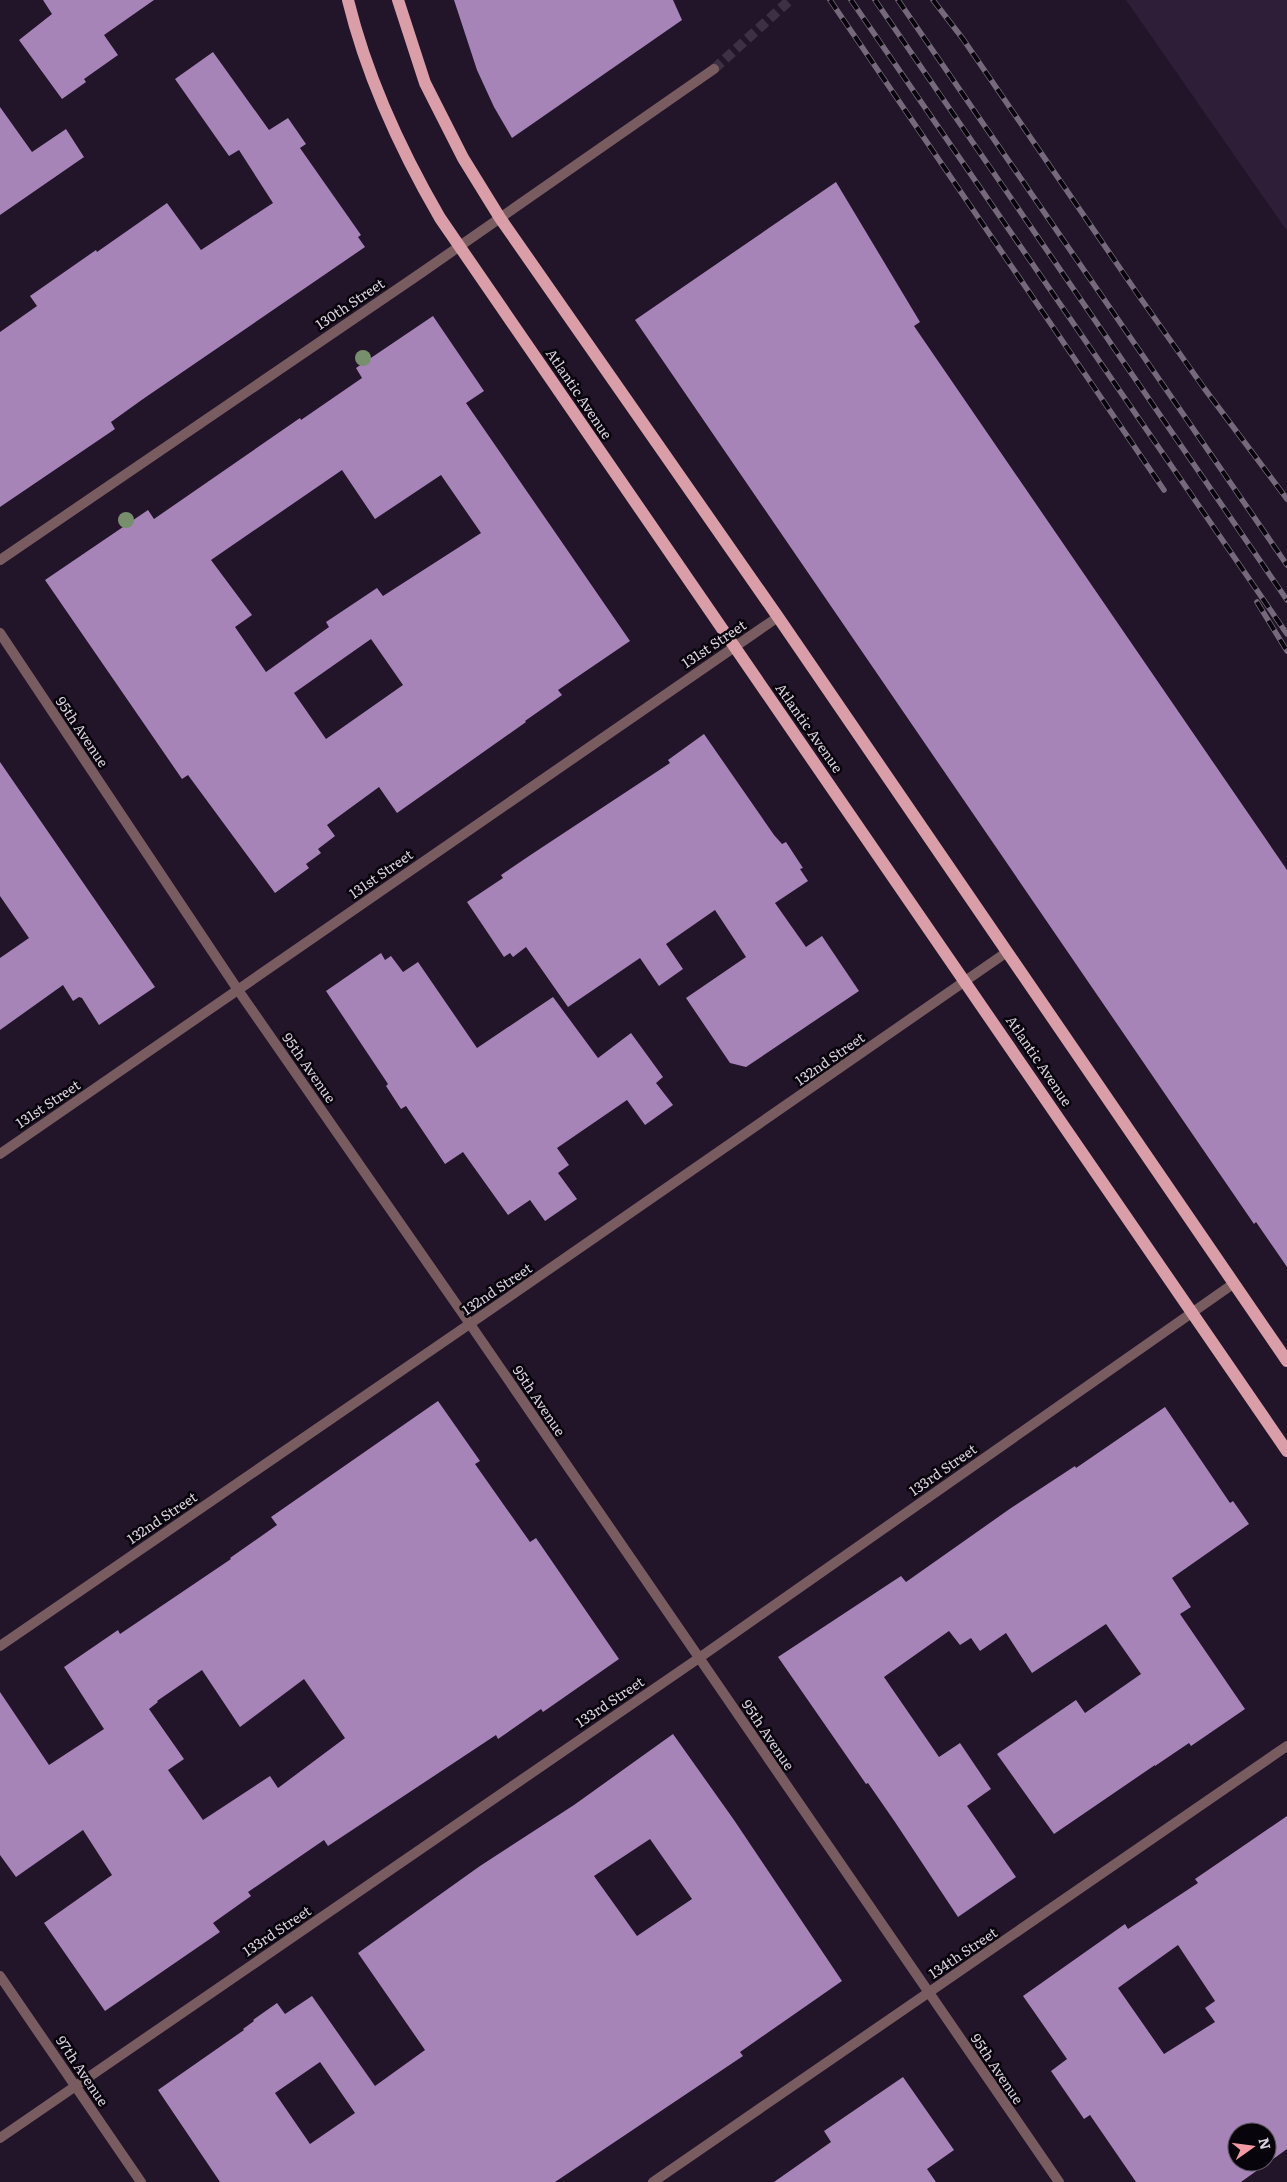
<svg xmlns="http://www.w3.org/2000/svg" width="1287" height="2182" viewBox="0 0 1287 2182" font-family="Literata,serif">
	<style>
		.built { fill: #2e1e37 }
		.building { fill: #a684b8; fill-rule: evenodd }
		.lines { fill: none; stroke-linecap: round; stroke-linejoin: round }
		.street-tunnel { stroke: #3d3044; stroke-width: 10; stroke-dasharray: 10 5; stroke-linecap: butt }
		.street { stroke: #795c60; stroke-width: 10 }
		.primary { stroke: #da9ea8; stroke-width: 12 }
		.rail-casing { stroke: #75697b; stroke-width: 5.5 }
		.rail { stroke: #08040b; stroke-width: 4; stroke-dasharray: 11; stroke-linecap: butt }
		.tree { fill: #788f6d }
		.labels { text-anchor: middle; stroke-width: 5; stroke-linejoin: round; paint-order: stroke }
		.street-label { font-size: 14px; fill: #d9d0de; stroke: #08040b }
	</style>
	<rect width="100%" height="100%" fill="#221429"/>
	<!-- built -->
	<path class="built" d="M1126 0H1287V231Z"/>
	<!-- building -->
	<g class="building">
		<path d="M43 0H154L104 35 118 55 84 79 86 82 62 99 19 40 52 14Z"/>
		<path d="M454 0H673L682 20 512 138 494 107 477 70Z"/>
		<path d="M213 52 269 130 288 118 306 144 300 148 361 235 358 237 365 247 143 399 111 422 115 429 0 507V332L37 306 30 296 96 250 97 252 167 203 201 250 273 203 239 150 229 156 175 79Z"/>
		<path d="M0 107 32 152 66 129 84 157 0 215Z"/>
		<path d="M836 182 920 322 914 326 1287 870V1267L1256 1222 1254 1224 635 320Z"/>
		<path d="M433 316 484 391 466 403 630 641 558 690 562 695 525 721 526 722 397 813 379 787 327 825 335 836 318 849 321 853 306 864 309 868 275 893 188 775 182 779 45 580 148 510 154 519 300 418 301 420 362 378 356 368ZM342 470 375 519 441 475 481 533 383 596 377 588 326 622 329 627 266 672 235 627 252 615 211 560ZM371 639 403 685 326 739 294 693Z"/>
		<path d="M704 734 774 835 782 844 786 842 803 868 800 869 808 881 775 903 806 947 822 936 859 991 746 1067 730 1063 686 998 746 957 715 910 666 944 683 969 659 986 640 958 568 1007 526 947 513 957 510 953 504 957 467 902 503 878 501 875 532 854 670 763 668 760Z"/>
		<path d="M0 762 155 987 99 1025 82 998 79 997 73 1001 63 985 0 1030V958L29 938 0 896Z"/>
		<path d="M381 953 385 960 391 956 403 972 418 962 477 1048 553 997 598 1058 631 1033 663 1077 656 1083 673 1105 645 1125 627 1100 557 1148 569 1165 558 1173 577 1199 545 1221 530 1200 508 1215 463 1152 445 1164 406 1106 401 1109 386 1086 388 1084 326 991Z"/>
		<path d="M438 1401 480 1461 475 1464 530 1542 536 1538 619 1659 543 1712 541 1709 498 1739 496 1735 328 1846 324 1840 248 1892 251 1896 213 1923 220 1932 105 2011 44 1923 112 1875 83 1830 16 1877 0 1855V1692L49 1765 104 1729 64 1667 118 1630 120 1634 231 1559 230 1558 277 1525 271 1517ZM202 1670 240 1727 304 1679 345 1738 278 1788 270 1776 203 1820 168 1770 184 1759 149 1709 158 1702 157 1701Z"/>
		<path d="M1165 1407 1230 1503 1233 1501 1249 1524 1172 1578 1191 1607 1180 1614 1245 1709 1191 1746 1189 1743 1155 1766V1765L1054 1834 997 1754 1076 1700 1085 1713 1141 1674 1106 1624 1032 1673 1006 1633 980 1651 971 1638 960 1645 949 1631 884 1677 939 1757 960 1743 991 1789 967 1806 1016 1877 958 1917 895 1822 868 1783 866 1784 778 1657 901 1576 906 1582 1011 1508 1075 1466 1076 1468Z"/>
		<path d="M673 1734 734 1820 842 1981 740 2052 743 2056 555 2182H220L158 2090 244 2030 243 2029 254 2021 253 2020 277 2003 285 2014 312 1996 375 2086 425 2050 358 1953 480 1866 574 1805ZM650 1839 692 1899 637 1936 594 1876ZM320 2062 355 2113 310 2144 275 2093Z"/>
		<path d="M1287 1816V2149L1241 2182H1136L1090 2115 1084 2119 1051 2071 1067 2059 1023 1996 1125 1924 1128 1929 1198 1883 1195 1879ZM1178 1945 1215 2001 1205 2008 1215 2022 1164 2054 1118 1988ZM1237 2132H1267V2162H1237Z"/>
		<path d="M903 2077 954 2150 927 2169 936 2182H774L831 2142 824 2131Z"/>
	</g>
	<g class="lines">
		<!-- street-tunnel -->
		<path class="street-tunnel" d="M714 69 790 0"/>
		<!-- street -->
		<g class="street">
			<path d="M0 560 421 273 714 69"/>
			<path d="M0 633 238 990 470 1324 1059 2182"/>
			<path d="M0 1154 778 617"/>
			<path d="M0 1646 506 1299 1007 952"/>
			<path d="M0 1976 141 2182"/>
			<path d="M0 2138 699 1658 1233 1284"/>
			<path d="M653 2182 1287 1746"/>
		</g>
		<!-- primary -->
		<g class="primary">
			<path d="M348 0C367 78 400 149 440 218L1287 1451"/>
			<path d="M398 0 425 83 463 158 500 218 778 617 1287 1361"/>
		</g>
		<!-- rail casing -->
		<g class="rail-casing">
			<g id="rail">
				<path d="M830 0 1164 490"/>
				<path d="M851 0 1287 634"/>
				<path d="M875 0 1287 600"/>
				<path d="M898 0 1287 565"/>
				<path d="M933 0 963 39 1139 296 1204 388 1287 499"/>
				<path d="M1257 602 1287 651"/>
			</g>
		</g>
		<!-- rail -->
		<use href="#rail" class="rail"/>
	</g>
	<!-- trees -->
	<g class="tree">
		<circle cx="363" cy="358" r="8"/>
		<circle cx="126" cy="520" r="8"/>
	</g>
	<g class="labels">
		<!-- street labels -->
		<g class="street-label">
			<text transform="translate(350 304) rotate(-34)" y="5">130th Street</text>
			<text transform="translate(579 394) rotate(56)" y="5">Atlantic Avenue</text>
			<text transform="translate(714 644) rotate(-34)" y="5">131st Street</text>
			<text transform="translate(809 728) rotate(55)" y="5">Atlantic Avenue</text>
			<text transform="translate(82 732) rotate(56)" y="5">95th Avenue</text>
			<text transform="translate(381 874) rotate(-35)" y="5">131st Street</text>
			<text transform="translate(830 1059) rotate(-35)" y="5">132nd Street</text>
			<text transform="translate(1039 1061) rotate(56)" y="5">Atlantic Avenue</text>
			<text transform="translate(309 1068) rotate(55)" y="5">95th Avenue</text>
			<text transform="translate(48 1104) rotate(-34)" y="5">131st Street</text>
			<text transform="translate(497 1289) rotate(-34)" y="5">132nd Street</text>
			<text transform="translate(539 1401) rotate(56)" y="5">95th Avenue</text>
			<text transform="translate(943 1470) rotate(-35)" y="5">133rd Street</text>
			<text transform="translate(162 1518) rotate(-34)" y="5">132nd Street</text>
			<text transform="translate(610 1702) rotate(-34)" y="5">133rd Street</text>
			<text transform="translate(768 1735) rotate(56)" y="5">95th Avenue</text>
			<text transform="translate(277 1931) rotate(-34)" y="5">133rd Street</text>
			<text transform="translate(963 1953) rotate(-34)" y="5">134th Street</text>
			<text transform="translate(997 2069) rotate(56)" y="5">95th Avenue</text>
			<text transform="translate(82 2071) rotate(56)" y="5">97th Avenue</text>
		</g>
	</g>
	<!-- north arrow -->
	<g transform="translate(1252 2147) rotate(76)"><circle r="24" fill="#08040b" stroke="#5c565f"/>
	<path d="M0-4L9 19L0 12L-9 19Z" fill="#f49aa4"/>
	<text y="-8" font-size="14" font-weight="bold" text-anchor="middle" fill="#d9d0de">N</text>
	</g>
</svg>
